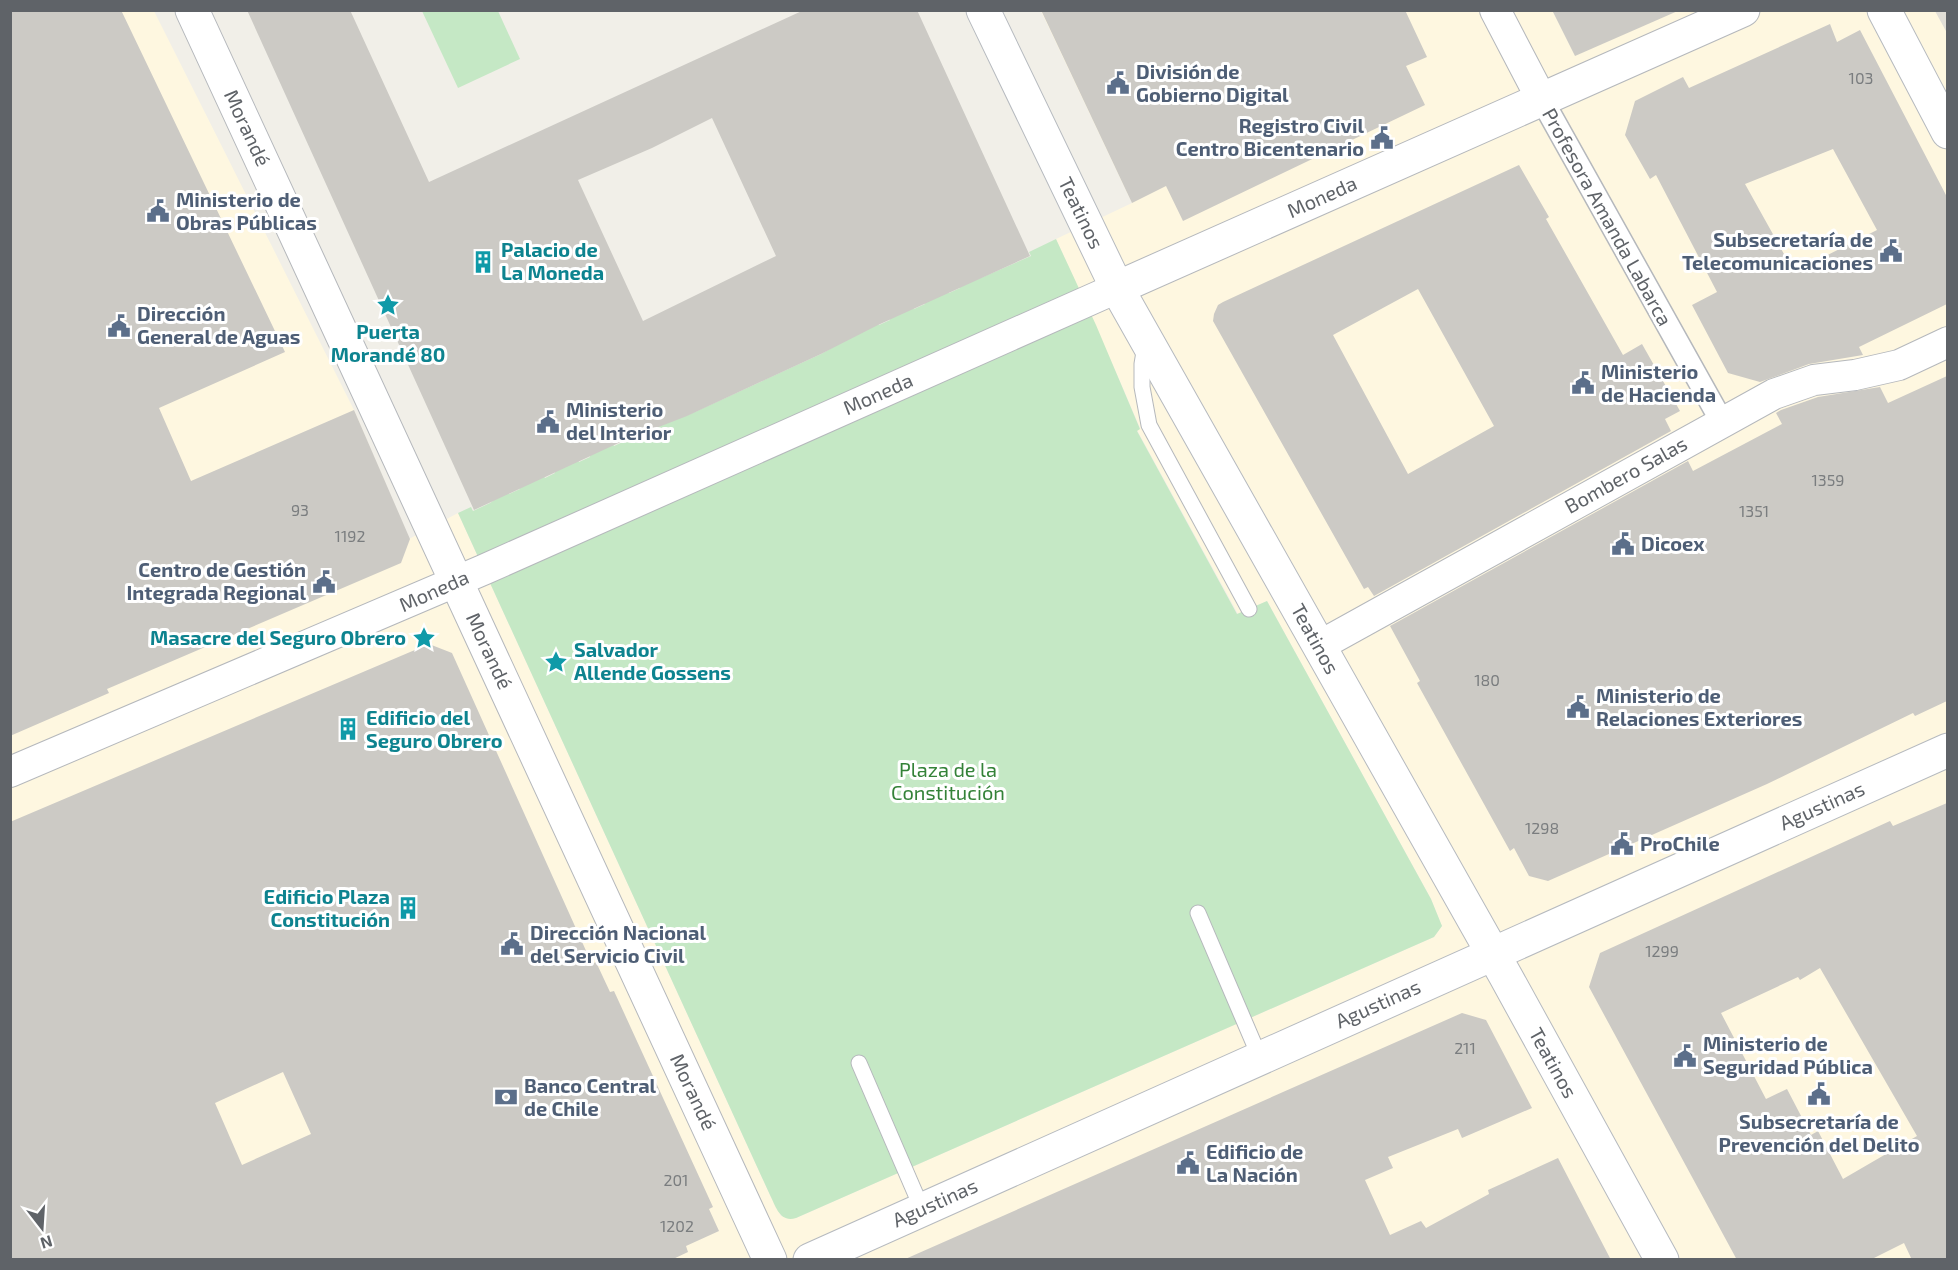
<svg xmlns="http://www.w3.org/2000/svg" width="1958" height="1270" viewBox="0 0 1958 1270" font-family="'Exo 2',sans-serif">
	<style>
		.commercial { fill: #fef7e0 }
		.education { fill: #e1ded6 }
		.green { fill: #c5e8c5 }
		.building { fill: #cccac5; fill-rule: evenodd }
		.lines { fill: none; stroke-linecap: round; stroke-linejoin: round }
		.service-casing { stroke: #b5b8bc; stroke-width: 17 }
		.pedestrian-casing { stroke: #b5b8bc; stroke-width: 25 }
		.minor-casing { stroke: #b5b8bc; stroke-width: 32 }
		.tertiary-casing { stroke: #b5b8bc; stroke-width: 35 }
		.secondary-casing { stroke: #b6babf; stroke-width: 35 }
		.service { stroke: #fff; stroke-width: 15 }
		.pedestrian { stroke: #fff; stroke-width: 22 }
		.minor { stroke: #fff; stroke-width: 30 }
		.tertiary { stroke: #fff; stroke-width: 33 }
		.secondary { stroke: #fff; stroke-width: 33 }
		.labels { text-anchor: middle; stroke-width: 6; stroke-linejoin: round; paint-order: stroke }
		.number-label { font-size: 16px; fill: #7a7d7f }
		.service-label { font-size: 20px; font-weight: bold; fill: #4e5e75; stroke: #fff; text-anchor: start }
		.street-label { font-size: 20px; fill: #5f6368; stroke: #fff }
		.culture-label { font-size: 20px; font-weight: bold; fill: #0d838f; stroke: #fff; text-anchor: start }
		.park-label { font-size: 20px; fill: #348238; stroke: #fff }
	</style>
	<rect width="100%" height="100%" fill="#f1efe8"/>
	<!-- commercial -->
	<path class="commercial" d="M10 11H154L354 410 409 539 458 513 770 1195 781 1216 796 1218 1434 937 1442 926 1431 899 1267 601 1238 614 1137 430 1140 428 1119 379 1056 239 1132 203 1041 11H1947V1259H11Z"/>
	<!-- education -->
	<path class="education" d="M1935 11H1947V33Z"/>
	<!-- green -->
	<g class="green">
		<path d="M422 11H498L520 59 458 88Z"/>
		<path d="M1056 239 1096 325 1140 429 1137 431 1237 614 1267 601 1431 899 1442 926 1434 937 796 1218C780 1223 776 1207 770 1195L458 513 471 507 473 511 490 503 507 491 509 494 520 489 519 485 542 474 545 478 555 473 554 469 577 458 579 462 590 457 589 453 612 443 614 446 625 441 624 437 688 415 821 354 877 322 879 325 890 320 888 316 912 306 914 309 925 304 923 300 946 290 949 293 960 288 958 284 983 277 1031 256 1029 252Z"/>
	</g>
	<!-- building -->
	<g class="building">
		<path d="M10 10H121L285 352 159 408 191 481 354 410 410 539 401 563 107 689 109 693 10 736Z"/>
		<path d="M247 10H350L429 182 804 10H917L1030 256 878 325 821 354 687 416 625 440 474 510ZM712 118 776 256 643 321 578 180 652 148Z"/>
		<path d="M1041 10H1405L1427 57 1406 66 1425 105 1183 221 1166 186 1132 203Z"/>
		<path d="M1552 10H1680L1575 56Z"/>
		<path d="M1830 24 1837 42 1860 30 1947 197V304L1859 347 1863 355 1809 364 1760 382 1728 373 1692 305 1717 292 1656 175 1650 179 1625 135 1635 101 1683 77 1689 88ZM1833 149 1877 230 1794 272 1745 184Z"/>
		<path d="M1519 165 1549 217 1546 219 1623 355 1642 344 1680 411 1665 419 1671 431 1374 596 1368 587 1364 589 1213 321 1214 314 1218 305 1223 302ZM1418 289 1494 426 1408 474 1333 335Z"/>
		<path d="M1947 376V701L1915 716 1913 713 1767 784 1548 881 1529 876 1514 848 1510 851 1417 683 1420 681 1390 626 1688 461 1693 471 1782 424 1776 413 1781 410 1818 397 1880 387 1888 403Z"/>
		<path d="M429 644 452 653 592 964 596 962 610 992 614 991 713 1207 709 1209 719 1231 686 1246 688 1252 671 1260H10V822ZM283 1072 311 1134 242 1165 215 1103Z"/>
		<path d="M1947 803V1260H1912L1904 1243 1870 1260H1737L1589 987 1600 953 1890 821 1893 826ZM1820 968 1917 1136 1843 1179 1818 1131 1811 1135 1787 1089 1766 1099 1721 1013 1798 977 1800 980Z"/>
		<path d="M1462 1013 1486 1020 1532 1108 1462 1138 1458 1129 1388 1157 1393 1168 1365 1180 1390 1235 1421 1221 1426 1228 1489 1194 1488 1190 1558 1158 1611 1260H903Z"/>
	</g>
	<g class="lines">
		<!-- service casing -->
		<g class="service-casing">
			<g id="service">
				<path d="M1145 346 1142 364V387L1149 425 1249 609"/>
				<path d="M1198 913 1260 1058"/>
				<path d="M859 1063 922 1209"/>
			</g>
		</g>
		<!-- pedestrian casing -->
		<g class="pedestrian-casing">
			<path id="pedestrian" d="M1542 100 1722 422"/>
		</g>
		<!-- minor casing -->
		<g class="minor-casing">
			<g id="minor">
				<path d="M1495 10 1542 100"/>
				<path d="M1319 646 1774 394 1814 380 1855 375 1899 365 1948 342"/>
				<path d="M10 772 483 570 1117 288"/>
			</g>
		</g>
		<!-- tertiary casing -->
		<g class="tertiary-casing">
			<g id="tertiary">
				<path d="M192 10 770 1260"/>
				<path d="M1117 288 1743 10"/>
			</g>
		</g>
		<!-- secondary casing -->
		<g class="secondary-casing">
			<g id="secondary">
				<path d="M983 10 1117 288 1505 975 1662 1260"/>
				<path d="M1884 10 1948 132"/>
				<path d="M810 1260 1948 750"/>
			</g>
		</g>
		<!-- service -->
		<use href="#service" class="service"/>
		<!-- pedestrian -->
		<use href="#pedestrian" class="pedestrian"/>
		<!-- minor -->
		<use href="#minor" class="minor"/>
		<!-- tertiary -->
		<use href="#tertiary" class="tertiary"/>
		<!-- secondary -->
		<use href="#secondary" class="secondary"/>
	</g>
	<!-- icons -->
	<defs>
		<g id="civic-bare" transform="scale(1.8)"><path d="M-.6-6.5H3V-4.5H.6V-3L4-1V1h2V6H-6V1h2V-1L-.6-3ZM-1.2 2.5V6h2.4V2.5Z" fill="#5c6f8a" stroke="#fff" stroke-width="2.5" paint-order="stroke"/></g>
		<g id="building-bare" transform="scale(1.8)"><path d="M-4-6H4V6H1V3H-1V6H-4ZM-2.5-4.3h1.7v1.8h-1.7ZM.8-4.3h1.7v1.8H.8ZM-2.5-1h1.7V.8h-1.7ZM.8-1h1.7V.8H.8Z" fill="#0f9aa8" stroke="#fff" stroke-width="2.5" paint-order="stroke"/></g>
		<g id="sight-bare" transform="scale(1.8)"><path d="M0-6L1.8-2.2L6-1.7L2.9 1.2L3.7 5.4L0 3.3L-3.7 5.4L-2.9 1.2L-6-1.7L-1.8-2.2Z" fill="#0f9aa8" stroke="#fff" stroke-width="2.5" paint-order="stroke"/></g>
		<g id="bank-bare" transform="scale(1.8)"><path d="M-6-4H6V4H-6ZM0-2.3a2.3 2.3 0 1 0 0 4.6a2.3 2.3 0 1 0 0-4.6Z" fill="#5c6f8a" stroke="#fff" stroke-width="2.5" paint-order="stroke"/></g>
	</defs>
	<g fill-rule="evenodd">
		<use href="#civic-bare" x="1118" y="83"/>
		<use href="#civic-bare" x="1382" y="138"/>
		<use href="#civic-bare" x="158" y="211"/>
		<use href="#civic-bare" x="1891" y="251"/>
		<use href="#building-bare" x="483" y="262"/>
		<use href="#sight-bare" x="388" y="305"/>
		<use href="#civic-bare" x="119" y="326"/>
		<use href="#civic-bare" x="1583" y="383"/>
		<use href="#civic-bare" x="548" y="422"/>
		<use href="#civic-bare" x="1623" y="544"/>
		<use href="#civic-bare" x="324" y="582"/>
		<use href="#sight-bare" x="424" y="638"/>
		<use href="#sight-bare" x="556" y="662"/>
		<use href="#civic-bare" x="1578" y="707"/>
		<use href="#building-bare" x="348" y="729"/>
		<use href="#civic-bare" x="1622" y="844"/>
		<use href="#building-bare" x="408" y="908"/>
		<use href="#civic-bare" x="512" y="944"/>
		<use href="#civic-bare" x="1685" y="1056"/>
		<use href="#civic-bare" x="1819" y="1094"/>
		<use href="#bank-bare" x="506" y="1097"/>
		<use href="#civic-bare" x="1188" y="1163"/>
	</g>
	<g class="labels">
		<!-- number labels -->
		<g class="number-label">
			<text x="1861" y="84">103</text>
			<text x="1828" y="486">1359</text>
			<text x="300" y="516">93</text>
			<text x="1754" y="517">1351</text>
			<text x="350" y="542">1192</text>
			<text x="1487" y="686">180</text>
			<text x="1542" y="834">1298</text>
			<text x="1662" y="957">1299</text>
			<text x="1465" y="1054">211</text>
			<text x="676" y="1186">201</text>
			<text x="677" y="1232">1202</text>
		</g>
		<!-- service labels -->
		<g class="service-label">
			<text x="1136" y="79">División de<tspan x="1136" dy="23">Gobierno Digital</tspan></text>
			<text x="1364" y="133" text-anchor="end">Registro Civil<tspan x="1364" dy="23">Centro Bicentenario</tspan></text>
			<text x="176" y="207">Ministerio de<tspan x="176" dy="23">Obras Públicas</tspan></text>
			<text x="1873" y="247" text-anchor="end">Subsecretaría de<tspan x="1873" dy="23">Telecomunicaciones</tspan></text>
			<text x="137" y="321">Dirección<tspan x="137" dy="23">General de Aguas</tspan></text>
			<text x="1601" y="379">Ministerio<tspan x="1601" dy="23">de Hacienda</tspan></text>
			<text x="566" y="417">Ministerio<tspan x="566" dy="23">del Interior</tspan></text>
			<text x="1641" y="551">Dicoex</text>
			<text x="306" y="577" text-anchor="end">Centro de Gestión<tspan x="306" dy="23">Integrada Regional</tspan></text>
			<text x="1596" y="703">Ministerio de<tspan x="1596" dy="23">Relaciones Exteriores</tspan></text>
			<text x="1640" y="851">ProChile</text>
			<text x="530" y="940">Dirección Nacional<tspan x="530" dy="23">del Servicio Civil</tspan></text>
			<text x="1703" y="1051">Ministerio de<tspan x="1703" dy="23">Seguridad Pública</tspan></text>
			<text x="524" y="1093">Banco Central<tspan x="524" dy="23">de Chile</tspan></text>
			<text x="1819" y="1129" text-anchor="middle">Subsecretaría de<tspan x="1819" dy="23">Prevención del Delito</tspan></text>
			<text x="1206" y="1159">Edificio de<tspan x="1206" dy="23">La Nación</tspan></text>
		</g>
		<!-- street labels -->
		<g class="street-label">
			<text transform="translate(247 128) rotate(65)" y="7">Morandé</text>
			<text transform="translate(1322 197) rotate(-24)" y="7">Moneda</text>
			<text transform="translate(1081 213) rotate(64)" y="7">Teatinos</text>
			<text transform="translate(1607 217) rotate(61)" y="7">Profesora Amanda Labarca</text>
			<text transform="translate(878 394) rotate(-24)" y="7">Moneda</text>
			<text transform="translate(1626 475) rotate(-29)" y="7">Bombero Salas</text>
			<text transform="translate(434 591) rotate(-24)" y="7">Moneda</text>
			<text transform="translate(1315 639) rotate(61)" y="7">Teatinos</text>
			<text transform="translate(489 651) rotate(65)" y="7">Morandé</text>
			<text transform="translate(1822 806) rotate(-24)" y="7">Agustinas</text>
			<text transform="translate(1378 1004) rotate(-24)" y="7">Agustinas</text>
			<text transform="translate(1553 1063) rotate(61)" y="7">Teatinos</text>
			<text transform="translate(693 1092) rotate(65)" y="7">Morandé</text>
			<text transform="translate(935 1203) rotate(-24)" y="7">Agustinas</text>
		</g>
		<!-- culture labels -->
		<g class="culture-label">
			<text x="501" y="257">Palacio de<tspan x="501" dy="23">La Moneda</tspan></text>
			<text x="388" y="339" text-anchor="middle">Puerta<tspan x="388" dy="23">Morandé 80</tspan></text>
			<text x="406" y="645" text-anchor="end">Masacre del Seguro Obrero</text>
			<text x="574" y="657">Salvador<tspan x="574" dy="23">Allende Gossens</tspan></text>
			<text x="366" y="725">Edificio del<tspan x="366" dy="23">Seguro Obrero</tspan></text>
			<text x="390" y="904" text-anchor="end">Edificio Plaza<tspan x="390" dy="23">Constitución</tspan></text>
		</g>
		<!-- park labels -->
		<g class="park-label">
			<text x="948" y="777">Plaza de la<tspan x="948" dy="23">Constitución</tspan></text>
		</g>
	</g>
	<!-- border -->
	<rect width="1958" height="1270" fill="none" stroke="#5f6368" stroke-width="24"/>
	<!-- north arrow -->
	<g transform="translate(42 1228) rotate(163)" stroke="#ffffff" stroke-width="4.5" paint-order="stroke">
	<path d="M0-4.5L10 22L0 15L-10 22Z" fill="#5f6368"/>
	<text y="-9" font-size="16" font-weight="bold" text-anchor="middle" fill="#5f6368">N</text>
	</g>
</svg>
